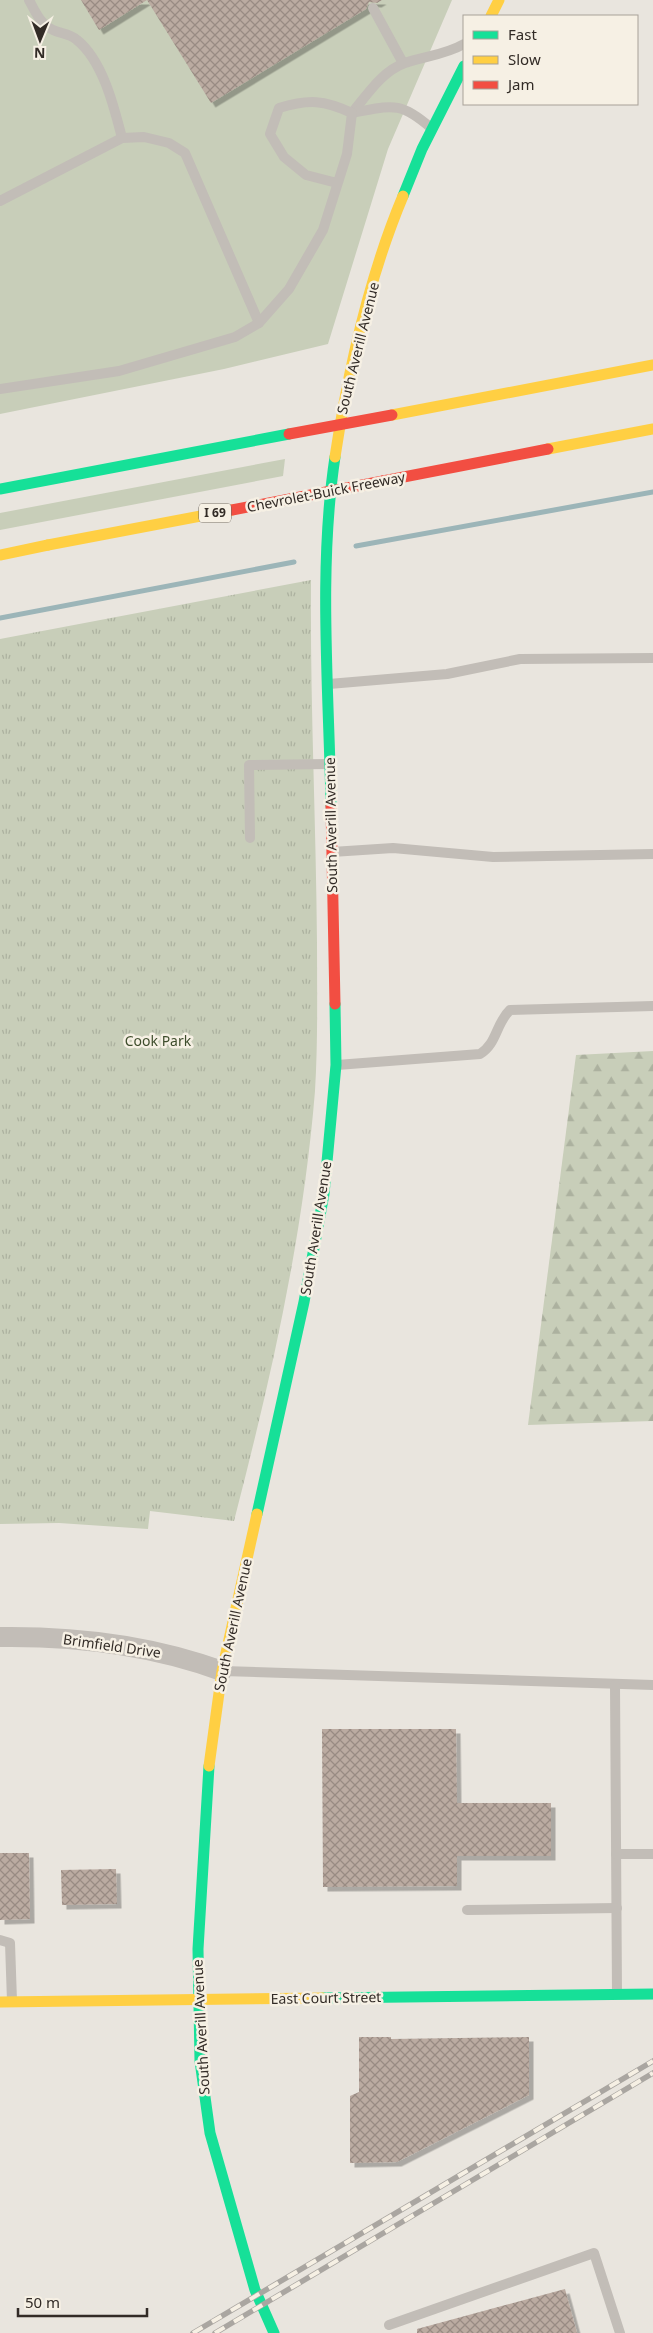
<svg xmlns="http://www.w3.org/2000/svg" width="653" height="2333" viewBox="0 0 653 2333" font-family="'Noto Sans',sans-serif">
	<style>
		.grass { fill: #c8ceb9 }
		.forest { fill: url(#forest-firs) }
		.park { fill: url(#park-tufts) }
		.lines { fill: none; stroke-linecap: round; stroke-linejoin: round }
		.stream { stroke: #9cb5b8; stroke-width: 5 }
		.building { fill: url(#building-cross-hatch); filter: url(#shadow) }
		.lane { stroke: #c2bdb7; stroke-width: 10 }
		.street { stroke: #c2bdb7; stroke-width: 20 }
		.fast { stroke: #16e098; stroke-width: 11 }
		.slow { stroke: #ffcf43; stroke-width: 11 }
		.jam { stroke: #f24e42; stroke-width: 11 }
		.rail-casing { stroke: #aaa6a1; stroke-width: 5.5 }
		.rail { stroke: #f6f0e4; stroke-width: 4; stroke-dasharray: 11; stroke-linecap: butt }
		.slow-bridge { stroke: #ffcf43; stroke-width: 11 }
		.jam-bridge { stroke: #f24e42; stroke-width: 11 }
		.labels { text-anchor: middle; stroke-width: 5; stroke-linejoin: round; paint-order: stroke }
		.shield { fill: #f6f0e4; stroke: #6d665f; stroke-width: 1 }
		.shield-label { font-size: 12px; font-weight: bold; fill: #322b26 }
		.street-label { font-size: 14px; fill: #322b26; stroke: #f6f0e4 }
		.park-label { font-size: 14px; fill: #3e4d2c; stroke: #f6f0e4 }
	</style>
	<defs>
		<pattern id="forest-firs" width="22" height="20" patternUnits="userSpaceOnUse" patternTransform="scale(1.25)"><rect width="22" height="20" fill="#c8ceb9"/><path d="M5 1l3.5 6h-7zM16 11l3.5 6h-7z" fill="#acb19f"/></pattern>
		<pattern id="park-tufts" width="24" height="20" patternUnits="userSpaceOnUse" patternTransform="scale(1.25)"><rect width="24" height="20" fill="#c8ceb9"/><path d="M3 7l-1-3M5 7V3M7 7l1-3M15 17l-1-3M17 17v-4M19 17l1-3" fill="none" stroke="#acb19f"/></pattern>
		<pattern id="building-cross-hatch" width="8" height="8" patternUnits="userSpaceOnUse" patternTransform="scale(1.25)"><rect width="8" height="8" fill="#bbaba1"/><path d="M0 0l8 8M0 8l8-8" fill="none" stroke="#998b83"/></pattern>
		<filter id="shadow"><feDropShadow dx="4.5" dy="4.5" stdDeviation="0" flood-color="#0004"/></filter>
	</defs>
	<rect width="100%" height="100%" fill="#e9e5de"/>
	<!-- grass -->
	<g class="grass">
		<path d="M0 0H452L388 149 328 344 224 369 0 414Z"/>
		<path d="M285 459 283 476 0 530V513Z"/>
	</g>
	<!-- forest -->
	<path class="forest" d="M653 1051V1421L528 1425 576 1055Z"/>
	<!-- park -->
	<path class="park" d="M311 580C310 701 316 822 317 943 317 992 318 1042 315 1091 303 1238 271 1378 234 1521L150 1511 148 1529 59 1523 0 1524V639Z"/>
	<g class="lines">
		<!-- stream -->
		<g class="stream">
			<path d="M356 546 653 492"/>
			<path d="M0 618 294 562"/>
		</g>
	</g>
	<!-- building -->
	<g class="building">
		<path d="M81 0H382L377 3 369 2 366 9 211 103 147 0 99 30Z"/>
		<path d="M322 1729H456L457 1803H551V1856H457V1886L323 1887Z"/>
		<path d="M0 1853H29L30 1919 0 1920Z"/>
		<path d="M116 1869 117 1904 62 1905 61 1870Z"/>
		<path d="M359 2037H391V2039L529 2037V2095L397 2162 350 2163V2096L359 2092Z"/>
		<path d="M565 2289 577 2333H417V2329Z"/>
	</g>
	<g class="lines">
		<!-- lane -->
		<g class="lane">
			<path d="M29 0C35 11 40 24 53 30 61 34 69 33 77 40 103 61 114 107 122 138"/>
			<path d="M373 8 403 63"/>
			<path d="M352 113C367 95 382 71 405 63 425 56 445 55 464 44"/>
			<path d="M352 113C391 106 399 100 431 128"/>
			<path d="M0 201 122 138 144 137 169 143 185 153 259 323"/>
			<path d="M0 389 119 371 235 337 259 323 289 289 323 230 347 154 352 113C324 100 309 99 279 108L270 134 284 157 306 175 337 183"/>
			<path d="M329 684 447 674 520 659 653 658"/>
			<path d="M250 838 249 765 328 764"/>
			<path d="M332 852 393 848 493 857 653 854"/>
			<path d="M337 1065 480 1054C497 1044 496 1023 510 1010L653 1006"/>
			<path d="M223 1671 653 1685"/>
			<path d="M615 1685 617 1993"/>
			<path d="M616 1854H653"/>
			<path d="M467 1910 617 1908"/>
			<path d="M0 1940 10 1943 12 2001"/>
			<path d="M389 2325 594 2253 620 2333"/>
		</g>
		<!-- street -->
		<path class="street" d="M0 1637C75 1636 151 1645 222 1671"/>
		<!-- fast -->
		<g class="fast">
			<path d="M403 196 422 149 464 66"/>
			<path d="M0 489 289 434"/>
			<path d="M331 806C329 691 318 570 335 457"/>
			<path d="M257 1514 304 1302 324 1194 336 1065 335 1004"/>
			<path d="M209 1766 198 1949 200 2061 210 2133 255 2290 274 2333"/>
			<path d="M323 1998 653 1994"/>
		</g>
		<!-- slow -->
		<g class="slow">
			<path d="M491 16 499 0"/>
			<path d="M392 415 653 365"/>
			<path d="M548 449 653 429"/>
			<path d="M335 457C348 371 369 277 403 196"/>
			<path d="M0 555 48 545"/>
			<path d="M209 1766 222 1671 257 1514"/>
			<path d="M0 2002 323 1998"/>
		</g>
		<!-- jam -->
		<g class="jam">
			<path d="M383 481 548 449"/>
			<path d="M331 806 335 1004"/>
		</g>
		<!-- rail casing -->
		<g class="rail-casing">
			<g id="rail">
				<path d="M193 2333 653 2061"/>
				<path d="M215 2333 653 2073"/>
			</g>
		</g>
		<!-- rail -->
		<use href="#rail" class="rail"/>
		<!-- slow-bridge -->
		<path class="slow-bridge" d="M48 545 232 510"/>
		<!-- jam-bridge -->
		<g class="jam-bridge">
			<path d="M289 434 392 415"/>
			<path d="M232 510 383 481"/>
		</g>
	</g>
	<g class="labels">
		<!-- shield labels -->
		<rect class="shield" x="199" y="503.5" width="32" height="19" rx="4"/>
		<g class="shield-label">
			<text x="215" y="517">I 69</text>
		</g>
		<!-- street labels -->
		<g class="street-label">
			<text transform="translate(358 348) rotate(-76)" y="5">South Averill Avenue</text>
			<text transform="translate(326 492) rotate(-11)" y="5">Chevrolet-Buick Freeway</text>
			<text transform="translate(331 825) rotate(-91)" y="5">South Averill Avenue</text>
			<text transform="translate(316 1228) rotate(-81)" y="5">South Averill Avenue</text>
			<text transform="translate(233 1625) rotate(-78)" y="5">South Averill Avenue</text>
			<text transform="translate(112 1646) rotate(8)" y="5">Brimfield Drive</text>
			<text transform="translate(326 1998) rotate(-1)" y="5">East Court Street</text>
			<text transform="translate(201 2027) rotate(-93)" y="5">South Averill Avenue</text>
		</g>
		<!-- park labels -->
		<g class="park-label">
			<text x="158" y="1046">Cook Park</text>
		</g>
	</g>
	<!-- legend -->
	<rect x="463" y="15" width="175" height="90" fill="#f6f0e4" stroke="#a8a198"/>
	<rect x="473" y="31" width="25" height="8" fill="#16e098" stroke="#a8a198"/>
	<text x="508" y="40" font-size="15" fill="#322b26">Fast</text>
	<rect x="473" y="56" width="25" height="8" fill="#ffcf43" stroke="#a8a198"/>
	<text x="508" y="65" font-size="15" fill="#322b26">Slow</text>
	<rect x="473" y="81" width="25" height="8" fill="#f24e42" stroke="#a8a198"/>
	<text x="508" y="90" font-size="15" fill="#322b26">Jam</text>
	<!-- north arrow -->
	<g transform="translate(40 40) rotate(181)" stroke="#f6f0e4" stroke-width="4" paint-order="stroke">
	<path d="M0-4L9 19L0 12L-9 19Z" fill="#322b26"/>
	<text y="-8" font-size="14" font-weight="bold" text-anchor="middle" fill="#322b26">N</text>
	</g>
	<!-- scale -->
	<path d="M18 2308v8h129v-8" fill="none" stroke="#322b26" stroke-width="2.5"/>
	<text x="25" y="2308" font-size="15" fill="#322b26" stroke="#f6f0e4" stroke-width="4" paint-order="stroke">50 m</text>
</svg>
